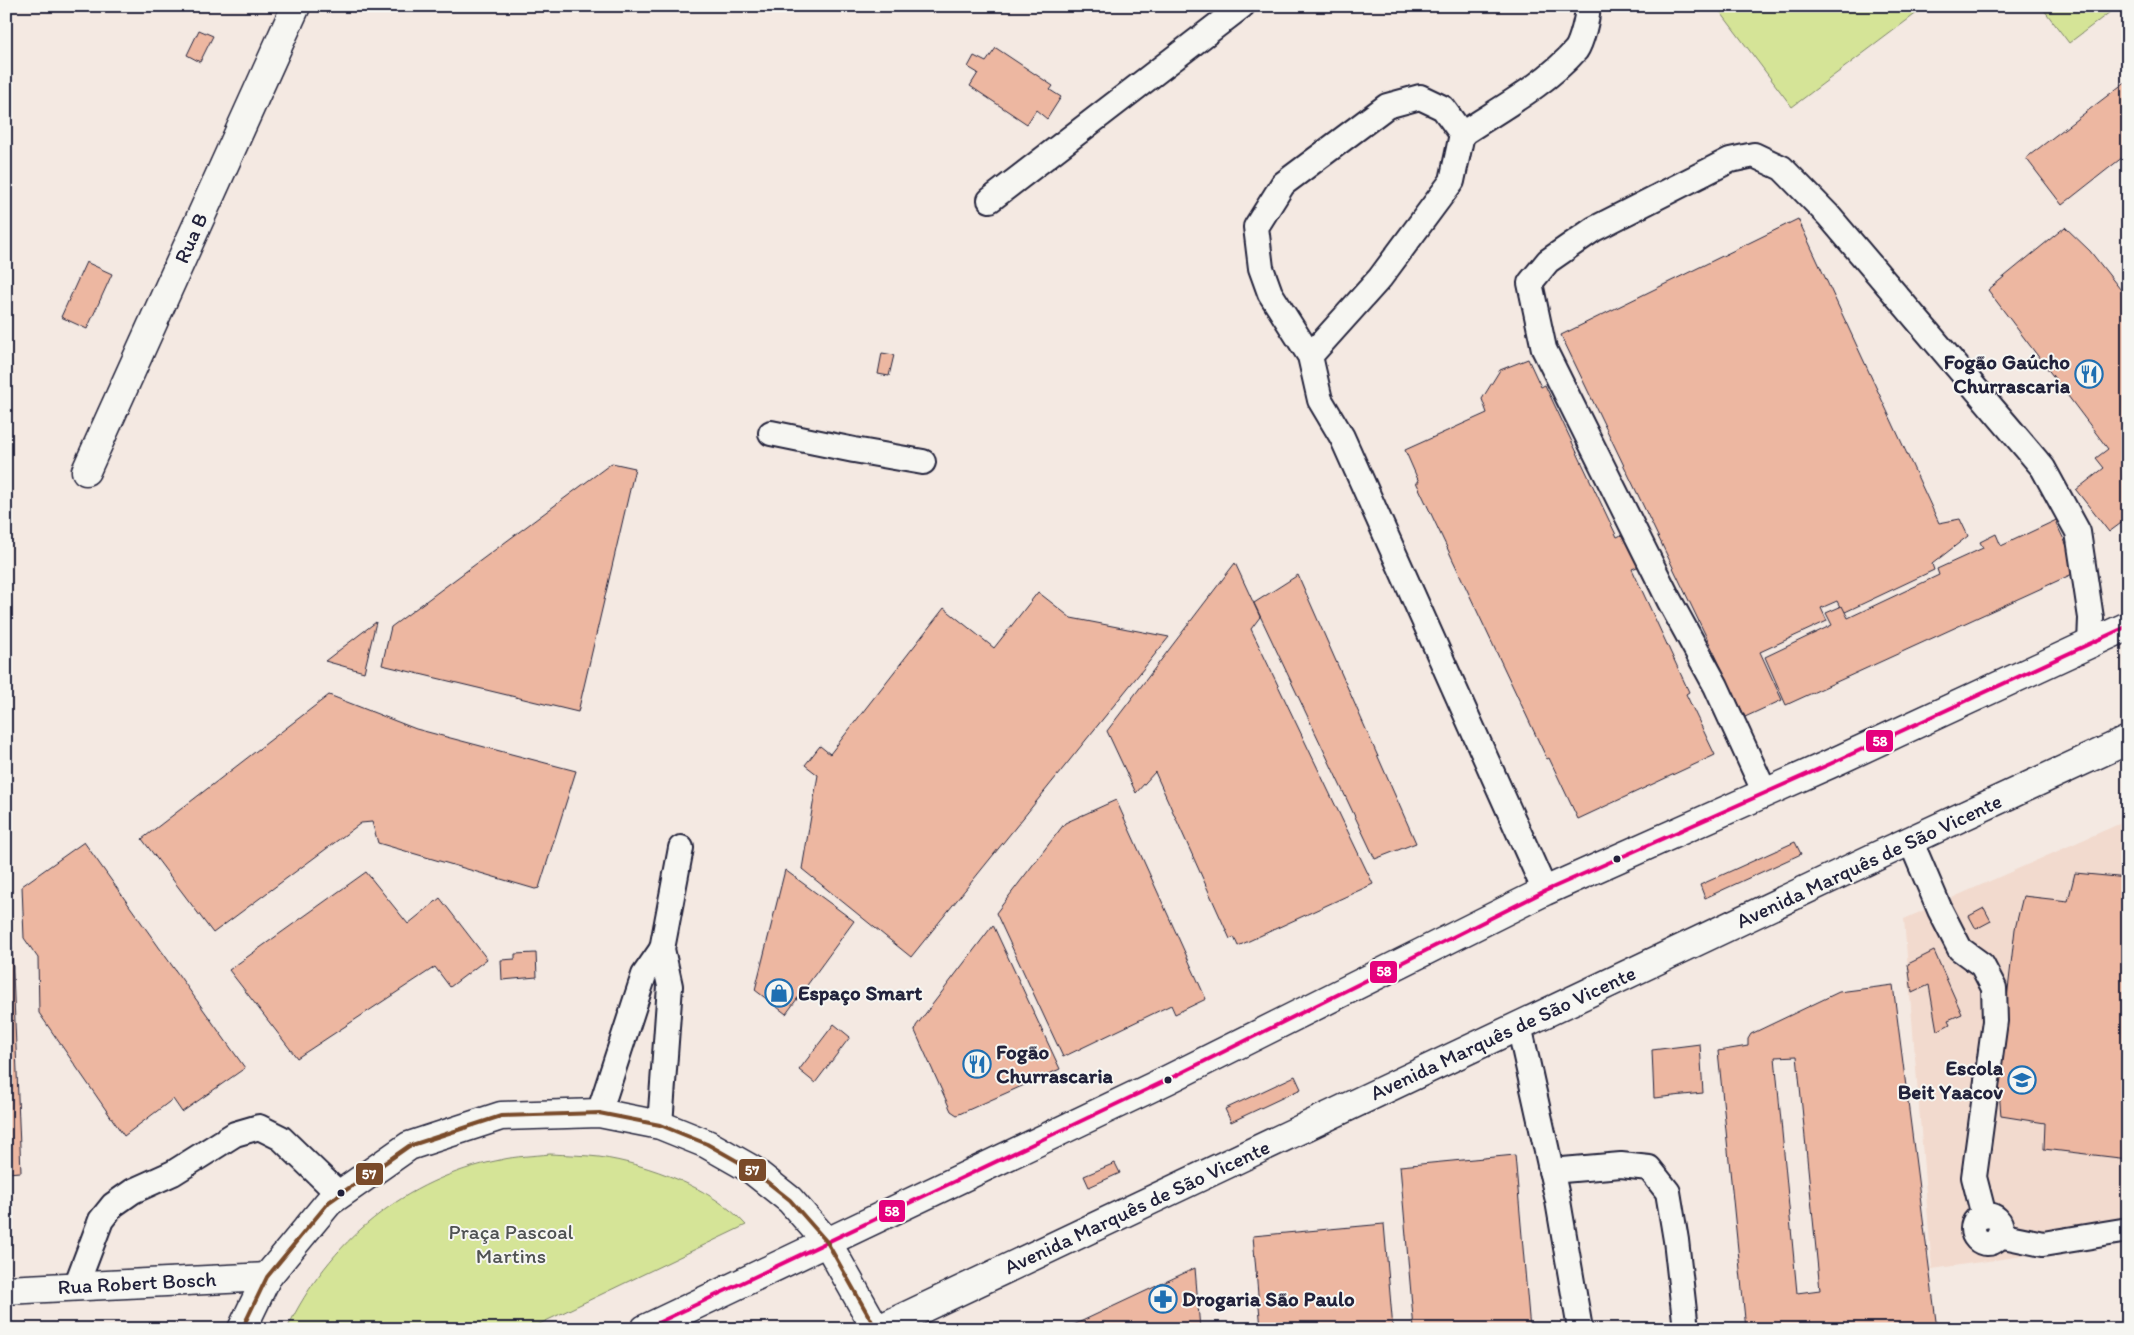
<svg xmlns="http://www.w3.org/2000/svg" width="2134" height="1335" viewBox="0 0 2134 1335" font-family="Itim,sans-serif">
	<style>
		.built { fill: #f2dace }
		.green { fill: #d5e497; stroke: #7c8369 }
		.building { fill: #edb7a1; stroke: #22223b; fill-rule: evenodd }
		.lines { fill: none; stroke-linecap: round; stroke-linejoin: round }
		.lane-casing { stroke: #22223b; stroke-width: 28 }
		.street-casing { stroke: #22223b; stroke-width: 31 }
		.secondary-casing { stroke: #22223b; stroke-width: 31 }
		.primary-casing { stroke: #22223b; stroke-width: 31 }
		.lane { stroke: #f6f6f2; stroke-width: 24 }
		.street { stroke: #f6f6f2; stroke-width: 28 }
		.secondary { stroke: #f6f6f2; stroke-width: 28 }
		.primary { stroke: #f6f6f2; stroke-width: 28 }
		.bus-1-casing { stroke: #f6f6f2; stroke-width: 8 }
		.bus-2-casing { stroke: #f6f6f2; stroke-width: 8 }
		.bus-1 { stroke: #e5007d; stroke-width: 4 }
		.bus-2 { stroke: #7a4b2a; stroke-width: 4 }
		.bus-dot { fill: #22223b; stroke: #f6f6f2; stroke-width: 2 }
		.labels { text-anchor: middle; stroke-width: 4; stroke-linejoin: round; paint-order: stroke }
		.street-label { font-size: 21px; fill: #22223b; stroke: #f6f6f2 }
		.poi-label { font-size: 21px; font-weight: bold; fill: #22223b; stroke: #f6f6f2; text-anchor: start }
		.park-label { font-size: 21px; fill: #4f5252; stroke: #f6f6f2 }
		.line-badge { stroke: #f6f6f2; stroke-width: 2 }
		.badge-label { font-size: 14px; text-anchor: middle; font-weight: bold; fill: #fff }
	</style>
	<rect width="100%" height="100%" fill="#f4e9e2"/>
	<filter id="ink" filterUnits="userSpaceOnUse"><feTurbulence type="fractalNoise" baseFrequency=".02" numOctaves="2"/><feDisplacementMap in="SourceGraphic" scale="10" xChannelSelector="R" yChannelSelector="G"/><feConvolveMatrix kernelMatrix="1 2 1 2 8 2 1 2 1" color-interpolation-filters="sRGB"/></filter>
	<g filter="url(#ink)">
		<!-- built -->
		<path class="built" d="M2128 820V1241L1932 1269 1904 919Z"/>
		<!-- green -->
		<g class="green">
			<path d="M1716 6H1926L1792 107Z"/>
			<path d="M2041 6H2118L2069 43Z"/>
			<path d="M550 1154C566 1155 583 1155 599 1157 648 1164 713 1188 746 1225L529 1329H287C329 1241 404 1179 500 1160 516 1156 533 1156 550 1154Z"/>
		</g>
		<!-- building -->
		<g class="building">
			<path d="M199 30 213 36 200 62 187 55Z"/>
			<path d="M996 48 1053 86 1050 90 1061 97 1047 119 1036 110 1027 124 970 86 978 73 968 67 974 56 986 62Z"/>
			<path d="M2128 80V153L2062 205 2026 158Z"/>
			<path d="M1798 219 1939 523 1960 519 1968 536 1932 564 1934 570 1843 613 1837 601 1821 608 1827 621 1760 652 1782 700 1745 717 1561 335Z"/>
			<path d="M2065 227 2090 251 2128 299V518L2109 532 2076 490 2104 468 2096 458 2108 449 1988 290Z"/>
			<path d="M86 262 112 274 87 329 61 317Z"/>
			<path d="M882 353 894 355 889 376 878 374Z"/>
			<path d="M1528 359 1541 387 1545 385 1617 537 1632 530 1647 563 1632 569 1689 692 1686 694 1715 755 1578 819 1549 758 1547 759 1416 482H1419L1405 450 1487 413 1482 399 1500 370Z"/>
			<path d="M612 463 635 468 578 712 382 665 391 627Z"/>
			<path d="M2067 515 2056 523 2079 571 1786 705 1765 657 1832 625 1826 613 1842 606 1848 618 1939 575 1937 569 1983 548 1980 542 1996 534 2001 546Z"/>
			<path d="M1235 563 1260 617 1251 629 1373 884 1238 946 1234 937 1230 939 1155 772 1136 793 1107 731Z"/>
			<path d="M1298 575 1416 843 1375 859 1254 603Z"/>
			<path d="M1038 592 1071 618 1169 637 911 957 802 869 818 775 805 765 820 746 830 754 944 608 994 648Z"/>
			<path d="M376 622 364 672 325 661Z"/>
			<path d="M329 695 416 729 576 771 539 888 535 889 378 843 372 822 361 823 213 933 142 839Z"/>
			<path d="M1116 800 1206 999 1175 1014 1171 1005 1063 1057 996 913 1065 823Z"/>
			<path d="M84 842 245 1068 182 1112 173 1099 124 1136 39 1013 38 958 24 938 22 886Z"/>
			<path d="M1795 842 1801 854 1705 898 1700 885Z"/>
			<path d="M785 870 854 921 786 1014 755 990Z"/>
			<path d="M366 872 408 924 440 898 487 959 450 987 435 967 297 1058 229 970Z"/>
			<path d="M2075 873 2128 878V1159L2044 1149 2045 1123 2001 1116 1998 1077 2015 929 2023 896 2068 901Z"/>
			<path d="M1984 908 1991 921 1976 929 1969 916Z"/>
			<path d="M993 925 1060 1069 957 1115 951 1111 915 1031 916 1026Z"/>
			<path d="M6 947H12L21 1172 6 1173Z"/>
			<path d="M1934 951 1962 1014 1948 1020 1950 1024 1937 1031 1929 985 1912 993 1908 964Z"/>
			<path d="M536 953 537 977 502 980 501 960 515 959V954Z"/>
			<path d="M1893 985 1937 1329H1746L1718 1051 1748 1046V1039L1751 1034 1839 992ZM1797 1056 1820 1290 1797 1293 1775 1057Z"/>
			<path d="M834 1024 850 1037 815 1083 799 1070Z"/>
			<path d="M1700 1044 1703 1093 1654 1098 1652 1050Z"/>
			<path d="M1295 1076 1301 1089 1231 1122 1225 1109Z"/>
			<path d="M1515 1155 1530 1329H1414L1400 1166Z"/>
			<path d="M1115 1163 1120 1173 1089 1187 1084 1176Z"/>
			<path d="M1384 1224 1393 1329H1261L1253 1236Z"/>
			<path d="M1195 1268 1200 1329H1065Z"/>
		</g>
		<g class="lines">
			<!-- lane casing -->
			<g class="lane-casing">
				<g id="lane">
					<path d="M1462 134C1501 108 1545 85 1576 50 1581 43 1589 15 1587 6"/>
					<path d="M990 200 1242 6"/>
					<path d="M1310 356 1380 278 1452 181 1462 134 1443 108 1420 97 1387 106 1283 184 1256 227 1261 268 1270 293 1310 356 1320 400 1342 437 1545 891"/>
					<path d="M771 433 854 450 923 462"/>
					<path d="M1765 793 1716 686 1669 600 1544 349 1530 283 1548 261 1594 229 1730 160 1754 155 1782 168 1828 215 2043 468 2078 532 2091 618 2090 644"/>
					<path d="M1911 842 1940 910 1960 949 1982 965 1994 988 1995 1021 1974 1177 1984 1216"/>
					<path d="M1519 1025 1558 1201 1580 1329"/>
					<path d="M599 1113 644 975 662 949"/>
					<path d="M660 1125 670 986 662 949 681 848"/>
					<path d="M1551 1171 1621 1165 1649 1168 1668 1192 1676 1240 1686 1329"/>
					<circle cx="1987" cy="1229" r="14"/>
					<path d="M1999 1235 2043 1244 2128 1230"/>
					<path d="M76 1286 101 1220 113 1205 133 1191 173 1173 235 1134 259 1127 281 1138 339 1194"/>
				</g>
			</g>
			<!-- street casing -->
			<g class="street-casing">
				<path id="street" d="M86 471 296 6"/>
			</g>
			<!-- secondary casing -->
			<g class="secondary-casing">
				<g id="secondary">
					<path d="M6 1290 267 1277"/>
					<path d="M242 1329 267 1277 329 1202 409 1146 501 1116 599 1113 660 1125 707 1144 751 1169 790 1200 827 1242 876 1329"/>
				</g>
			</g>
			<!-- primary casing -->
			<g class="primary-casing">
				<g id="primary">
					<path d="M645 1329 1167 1080 1545 891 1830 764 2128 626"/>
					<path d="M879 1329 1875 857 2128 740"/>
				</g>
			</g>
			<!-- lane -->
			<use href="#lane" class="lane"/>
			<!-- street -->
			<use href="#street" class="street"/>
			<!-- secondary -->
			<use href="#secondary" class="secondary"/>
			<!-- primary -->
			<use href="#primary" class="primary"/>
			<!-- bus-1 casing -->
			<g class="bus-1-casing">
				<path id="bus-1" d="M645 1329 1167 1080 1545 891 1830 764 2128 626"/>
			</g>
			<!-- bus-2 casing -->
			<g class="bus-2-casing">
				<path id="bus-2" d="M242 1329 267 1277 329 1202 409 1146 501 1116 599 1113 660 1125 707 1144 751 1169 790 1200 827 1242 876 1329"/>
			</g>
			<!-- bus-1 -->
			<use href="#bus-1" class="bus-1"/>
			<!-- bus-2 -->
			<use href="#bus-2" class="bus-2"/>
		</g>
	</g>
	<!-- icons -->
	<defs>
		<g id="restaurant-ring" transform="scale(1.4375)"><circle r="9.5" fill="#f6f6f2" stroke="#1f6fb2" stroke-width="1.5"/><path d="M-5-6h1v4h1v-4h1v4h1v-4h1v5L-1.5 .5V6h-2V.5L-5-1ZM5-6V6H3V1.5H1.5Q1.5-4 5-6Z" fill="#1f6fb2"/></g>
		<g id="shop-ring" transform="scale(1.4375)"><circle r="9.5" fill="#f6f6f2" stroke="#1f6fb2" stroke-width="1.5"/><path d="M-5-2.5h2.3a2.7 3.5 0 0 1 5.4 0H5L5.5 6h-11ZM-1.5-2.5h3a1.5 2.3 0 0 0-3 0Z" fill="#1f6fb2"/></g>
		<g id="school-ring" transform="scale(1.4375)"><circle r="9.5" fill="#f6f6f2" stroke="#1f6fb2" stroke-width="1.5"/><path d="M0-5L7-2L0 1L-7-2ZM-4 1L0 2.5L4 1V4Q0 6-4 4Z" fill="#1f6fb2"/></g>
		<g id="pharmacy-ring" transform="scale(1.4375)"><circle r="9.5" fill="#f6f6f2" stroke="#1f6fb2" stroke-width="1.5"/><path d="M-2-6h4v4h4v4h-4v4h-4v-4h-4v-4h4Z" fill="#1f6fb2"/></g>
	</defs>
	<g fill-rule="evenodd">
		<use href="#restaurant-ring" x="2089" y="374"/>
		<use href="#shop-ring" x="779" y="993"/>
		<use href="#restaurant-ring" x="977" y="1064"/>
		<use href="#school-ring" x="2022" y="1080"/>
		<use href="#pharmacy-ring" x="1163" y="1299"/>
	</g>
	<!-- markers -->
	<g class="bus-dot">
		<circle cx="1617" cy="859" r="4.5"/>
		<circle cx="1168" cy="1080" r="4.5"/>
		<circle cx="341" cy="1193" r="4.5"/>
	</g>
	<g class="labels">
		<!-- street labels -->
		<g class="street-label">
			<text transform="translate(191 238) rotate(-66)" y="7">Rua B</text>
			<text transform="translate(1869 861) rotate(-25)" y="7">Avenida Marquês de São Vicente</text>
			<text transform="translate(1503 1033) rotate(-25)" y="7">Avenida Marquês de São Vicente</text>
			<text transform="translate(1137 1207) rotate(-25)" y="7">Avenida Marquês de São Vicente</text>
			<text transform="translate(137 1283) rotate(-3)" y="7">Rua Robert Bosch</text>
		</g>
		<!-- poi labels -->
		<g class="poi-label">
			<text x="2070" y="369" text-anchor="end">Fogão Gaúcho<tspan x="2070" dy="24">Churrascaria</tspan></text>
			<text x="798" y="1000">Espaço Smart</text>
			<text x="996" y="1059">Fogão<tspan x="996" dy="24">Churrascaria</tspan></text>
			<text x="2003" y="1075" text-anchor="end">Escola<tspan x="2003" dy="24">Beit Yaacov</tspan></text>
			<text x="1182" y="1306">Drogaria São Paulo</text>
		</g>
		<!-- park labels -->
		<g class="park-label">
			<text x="511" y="1239">Praça Pascoal<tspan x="511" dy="24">Martins</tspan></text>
		</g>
	</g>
	<g class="line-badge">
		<rect x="1865" y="729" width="29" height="24" rx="5" fill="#e5007d"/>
		<rect x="1369" y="960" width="29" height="24" rx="5" fill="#e5007d"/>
		<rect x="738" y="1158" width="29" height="24" rx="5" fill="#7a4b2a"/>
		<rect x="355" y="1162" width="29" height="24" rx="5" fill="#7a4b2a"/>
		<rect x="878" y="1199" width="28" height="24" rx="5" fill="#e5007d"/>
	</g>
	<g class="badge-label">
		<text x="1880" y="746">58</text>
		<text x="1384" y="976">58</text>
		<text x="752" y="1175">57</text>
		<text x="369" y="1179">57</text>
		<text x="892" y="1216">58</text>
	</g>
	<!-- margin -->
	<rect width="2134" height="1335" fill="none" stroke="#f6f6f2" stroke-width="25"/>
	<rect x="12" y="12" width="2109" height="1310" fill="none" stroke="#22223b" stroke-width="2" filter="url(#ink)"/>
</svg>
